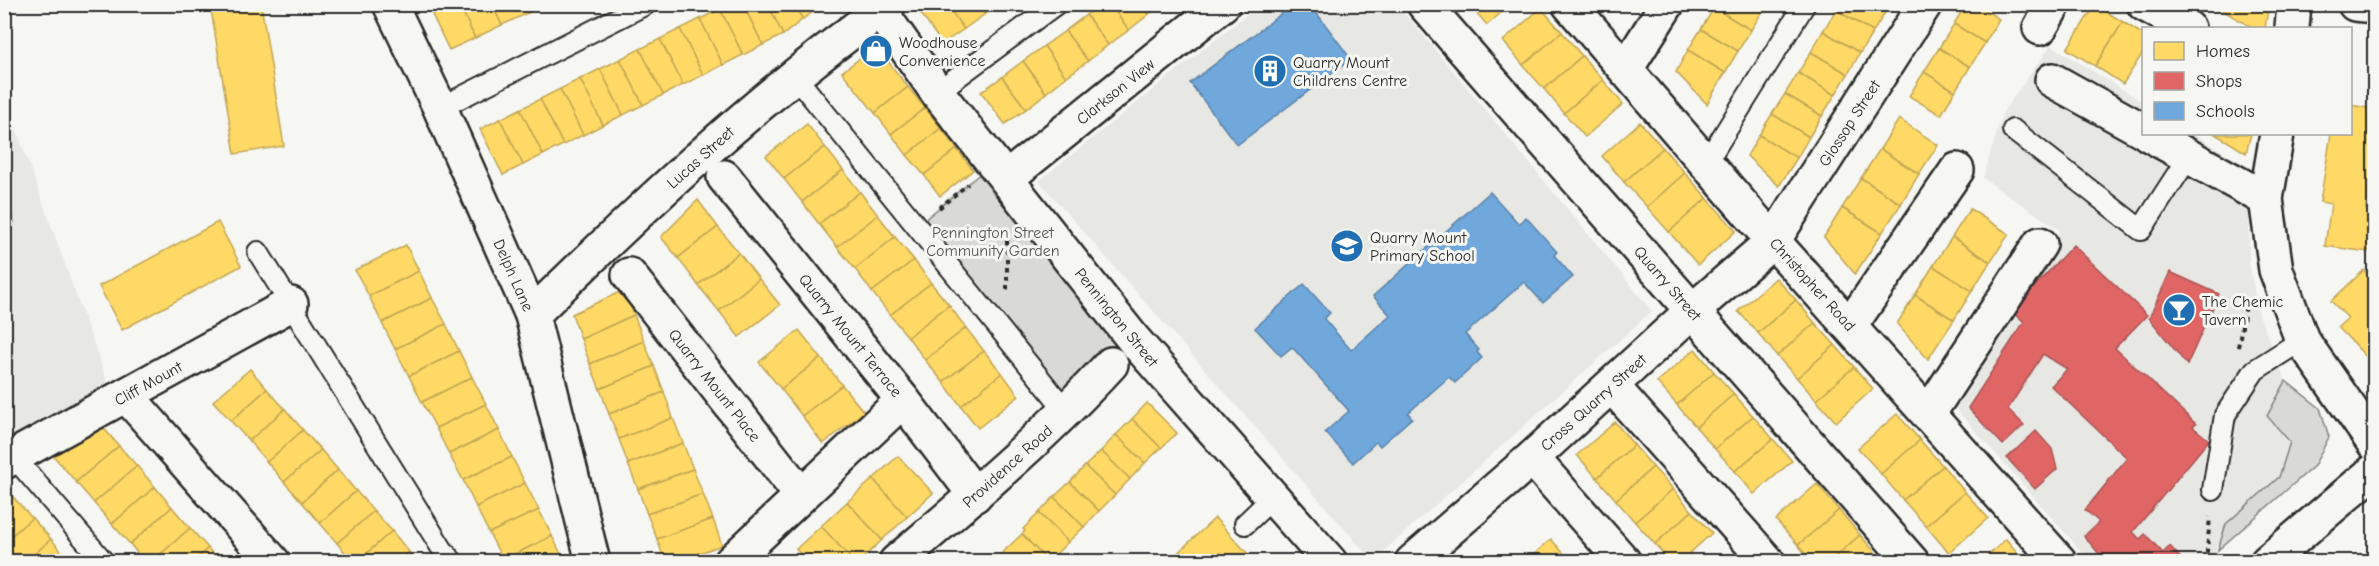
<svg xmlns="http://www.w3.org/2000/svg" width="2379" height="566" viewBox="0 0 2379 566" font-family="'Comic Neue',sans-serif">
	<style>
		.built { fill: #e7e7e3 }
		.garden { fill: #d9d9d5; stroke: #828280; stroke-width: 1.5 }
		.homes { fill: #ffd966; stroke: #bfa554; stroke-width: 1.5 }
		.shops { fill: #e06666; stroke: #aa5454; stroke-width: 1.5 }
		.schools { fill: #6fa8dc; stroke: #5b82a7; stroke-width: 1.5 }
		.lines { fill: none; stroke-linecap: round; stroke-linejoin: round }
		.service-casing { stroke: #2b2b2b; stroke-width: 24 }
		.minor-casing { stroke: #2b2b2b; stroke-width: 38 }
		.tertiary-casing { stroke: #2b2b2b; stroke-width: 38 }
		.path { stroke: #2b2b2b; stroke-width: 4; stroke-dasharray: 4.5 4.5; stroke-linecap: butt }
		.service { stroke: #f6f6f2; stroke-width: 20 }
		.minor { stroke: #f6f6f2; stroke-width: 33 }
		.tertiary { stroke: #f6f6f2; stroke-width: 33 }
		.labels { text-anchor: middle; stroke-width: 6; stroke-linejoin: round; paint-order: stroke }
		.poi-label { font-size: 16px; fill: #2b2b2b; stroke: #f6f6f2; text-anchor: start }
		.street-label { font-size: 16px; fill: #2b2b2b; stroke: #f6f6f2 }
		.park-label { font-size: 16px; fill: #565656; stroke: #f6f6f2 }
	</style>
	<rect width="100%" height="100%" fill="#f6f6f2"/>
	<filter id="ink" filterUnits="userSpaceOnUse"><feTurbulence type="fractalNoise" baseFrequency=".0167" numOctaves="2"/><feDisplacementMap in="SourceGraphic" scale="12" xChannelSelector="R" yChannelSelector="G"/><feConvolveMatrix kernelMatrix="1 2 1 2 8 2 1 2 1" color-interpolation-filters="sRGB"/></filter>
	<g filter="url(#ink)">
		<!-- built -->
		<g class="built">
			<path d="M1259 5H1398L1652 311 1373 561 1039 181Z"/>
			<path d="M2051 45 2143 102 2144 134H2194L2250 168 2249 263 2259 315 2286 381 2267 416 2290 442 2279 477 2226 524 2218 550 2204 561H2090L1950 402 2060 230 1983 178 2003 112Z"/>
			<path d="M4 95 108 384 5 439H4Z"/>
		</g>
		<!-- garden -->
		<g class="garden">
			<path d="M994 162 1134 340 1067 412 917 226Z"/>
			<path d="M4 196 14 222 5 225H4Z"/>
			<path d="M2286 381 2320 408 2329 437 2314 466 2218 550 2226 524 2279 477 2290 442 2267 416Z"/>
		</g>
		<!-- homes -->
		<g class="homes">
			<path d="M210 4H261L284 146 235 154Z"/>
			<path d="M427 4H459L475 38 449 50Z"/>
			<path d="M459 4H492L502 25 475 38Z"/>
			<path d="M492 4H524L528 13 502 25Z"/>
			<path d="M524 4H545L528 13Z"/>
			<path d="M728 4H743L763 45 743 55 720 9Z"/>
			<path d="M743 4H768L783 35 763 45Z"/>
			<path d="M768 4H793L803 19 783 35Z"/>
			<path d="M793 4H824L803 19Z"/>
			<path d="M929 4H946L964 29 942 44 919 11Z"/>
			<path d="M946 4H978L985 14 964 29Z"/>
			<path d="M978 4H997L985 14Z"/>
			<path d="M1100 4H1110L1129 30 1108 45 1086 15Z"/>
			<path d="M1110 4H1142L1149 14 1129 30Z"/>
			<path d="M1142 4H1161L1149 14Z"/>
			<path d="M1469 4H1511L1487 25Z"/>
			<path d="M1716 4H1757L1764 9 1751 30 1714 8Z"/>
			<path d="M1839 4H1875L1886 11 1873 32 1836 10Z"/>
			<path d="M1875 4H1890L1886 11Z"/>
			<path d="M1966 4H1976L1999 19 1985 43 1954 24Z"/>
			<path d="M2223 4H2269L2265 28H2253L2220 9Z"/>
			<path d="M2095 5 2123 22 2095 66 2067 49Z"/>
			<path d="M1541 8 1562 32 1523 65 1503 41Z"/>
			<path d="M1714 8 1751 30 1738 51 1701 29Z"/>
			<path d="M720 9 743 55 723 65 700 19Z"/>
			<path d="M1836 10 1873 32 1860 53 1823 31Z"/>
			<path d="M1086 15 1108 45 1088 61 1065 31Z"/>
			<path d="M700 19 723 65 703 75 680 29Z"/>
			<path d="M2123 22 2144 35V51L2123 84 2095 66Z"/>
			<path d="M1954 24 1985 43 1970 67 1939 48Z"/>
			<path d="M680 29 703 75 683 85 660 39Z"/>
			<path d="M1701 29 1738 51 1725 73 1688 50Z"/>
			<path d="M1065 31 1088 61 1066 77 1044 46Z"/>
			<path d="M1823 31 1860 53 1848 74 1811 52Z"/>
			<path d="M1562 32 1582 56 1544 89 1523 65Z"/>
			<path d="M660 39 683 85 663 95 640 49Z"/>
			<path d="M876 46 908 87 875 113 842 72Z"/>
			<path d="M1044 46 1066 77 1046 93 1023 61Z"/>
			<path d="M1939 48 1970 67 1955 91 1924 72Z"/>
			<path d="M640 49 663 95 643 105 620 59Z"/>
			<path d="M1688 50 1725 73 1707 104 1676 72Z"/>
			<path d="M1811 52 1848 74 1835 95 1798 73Z"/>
			<path d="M1582 56 1603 80 1564 113 1544 89Z"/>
			<path d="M620 59 643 105 623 115 600 69Z"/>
			<path d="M1023 61 1046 93 1026 109 1002 77Z"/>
			<path d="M600 69 623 115 603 125 580 79Z"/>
			<path d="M1924 72 1955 91 1941 115 1909 96Z"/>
			<path d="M1798 73 1835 95 1822 116 1785 94Z"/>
			<path d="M1002 77 1026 109 1005 124 981 92Z"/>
			<path d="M580 79 603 125 583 135 560 89Z"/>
			<path d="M1603 80 1623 104 1585 137 1564 113Z"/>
			<path d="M908 87 925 108 891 134 875 113Z"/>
			<path d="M560 89 583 135 563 145 540 99Z"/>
			<path d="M1785 94 1822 116 1809 137 1772 114Z"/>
			<path d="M540 99 563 145 543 155 520 109Z"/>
			<path d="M2350 105 2374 109V152L2366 209 2374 210 2368 252 2325 246 2331 204 2320 202 2331 134H2350Z"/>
			<path d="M925 108 941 128 907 155 891 134Z"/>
			<path d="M520 109 543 155 523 165 500 119Z"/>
			<path d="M1772 114 1809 137 1797 158 1759 135Z"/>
			<path d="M500 119 523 165 503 175 480 129Z"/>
			<path d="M1899 119 1938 145 1919 174 1880 149Z"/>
			<path d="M1640 122 1663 148 1624 182 1602 156Z"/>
			<path d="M807 124 825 147 784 179 766 156Z"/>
			<path d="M941 128 957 149 924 175 907 155Z"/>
			<path d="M2215 134H2251L2246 153 2232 144Z"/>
			<path d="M1759 135 1797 158 1779 186 1747 156Z"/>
			<path d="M825 147 843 170 802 202 784 179Z"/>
			<path d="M1663 148 1685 173 1647 207 1624 182Z"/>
			<path d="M957 149 973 170 940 196 924 175Z"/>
			<path d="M1880 149 1919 174 1901 204 1861 178Z"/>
			<path d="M843 170 860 192 819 224 802 202Z"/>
			<path d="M1685 173 1707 198 1669 232 1647 207Z"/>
			<path d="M1861 178 1901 204 1882 233 1842 208Z"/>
			<path d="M860 192 878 215 837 247 819 224Z"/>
			<path d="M1707 198 1736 231 1698 265 1669 232Z"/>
			<path d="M698 200 718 227 678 258 661 237Z"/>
			<path d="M1842 208 1882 233 1855 274 1824 237Z"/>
			<path d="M1970 209 2009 234 1990 262 1952 237Z"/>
			<path d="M878 215 895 237 855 269 837 247Z"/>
			<path d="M218 222 241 266 122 330 99 286Z"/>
			<path d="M718 227 739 253 698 285 678 258Z"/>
			<path d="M895 237 914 260 872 292 855 269Z"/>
			<path d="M1952 237 1990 262 1972 291 1933 266Z"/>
			<path d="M406 245 419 271 369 296 355 270Z"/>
			<path d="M739 253 759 279 719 311 698 285Z"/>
			<path d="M914 260 931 283 890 315 872 292Z"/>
			<path d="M1933 266 1972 291 1954 320 1915 295Z"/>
			<path d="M2364 270 2374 281V365L2338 327 2348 318 2331 301Z"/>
			<path d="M419 271 432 298 382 323 369 296Z"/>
			<path d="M1776 278 1796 300 1758 333 1738 311Z"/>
			<path d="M759 279 780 305 739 337 719 311Z"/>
			<path d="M931 283 949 305 908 337 890 315Z"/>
			<path d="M624 290 634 315 581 339 572 314Z"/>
			<path d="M1915 295 1954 320 1928 359 1897 324Z"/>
			<path d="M432 298 446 324 395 349 382 323Z"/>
			<path d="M1796 300 1815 323 1777 356 1758 333Z"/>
			<path d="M949 305 966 328 925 360 908 337Z"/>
			<path d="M634 315 644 341 590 364 581 339Z"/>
			<path d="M1815 323 1835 345 1797 378 1777 356Z"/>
			<path d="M446 324 459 351 409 376 395 349Z"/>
			<path d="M966 328 984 351 943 382 925 360Z"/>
			<path d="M799 330 821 358 781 389 759 362Z"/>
			<path d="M644 341 654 366 600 389 590 364Z"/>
			<path d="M1835 345 1854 367 1816 400 1797 378Z"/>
			<path d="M1695 349 1714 372 1677 405 1657 382Z"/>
			<path d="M459 351 472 377 422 402 409 376Z"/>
			<path d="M984 351 1002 373 961 406 943 382Z"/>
			<path d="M821 358 842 385 802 416 781 389Z"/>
			<path d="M654 366 664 392 609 414 600 389Z"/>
			<path d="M1854 367 1873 389 1836 422 1816 400Z"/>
			<path d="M250 369 267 389 231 421 213 401Z"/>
			<path d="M1714 372 1734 394 1696 427 1677 405Z"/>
			<path d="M1002 373 1019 396 978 428 961 406Z"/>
			<path d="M472 377 486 404 436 428 422 402Z"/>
			<path d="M842 385 864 412 823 444 802 416Z"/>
			<path d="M267 389 285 409 249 441 231 421Z"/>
			<path d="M664 392 673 418 619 439 609 414Z"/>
			<path d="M1734 394 1753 416 1715 449 1696 427Z"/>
			<path d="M1147 403 1177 433 1161 448 1132 419Z"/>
			<path d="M486 404 499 430 449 454 436 428Z"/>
			<path d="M285 409 303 430 267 462 249 441Z"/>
			<path d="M1897 414 1920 440 1881 474 1858 448Z"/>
			<path d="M1753 416 1773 439 1735 471 1715 449Z"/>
			<path d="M673 418 683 443 628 464 619 439Z"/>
			<path d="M1132 419 1161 448 1145 463 1116 435Z"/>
			<path d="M1615 422 1634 445 1597 478 1577 455Z"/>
			<path d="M101 425 119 446 76 482 51 453Z"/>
			<path d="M303 430 321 450 284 482 267 462Z"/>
			<path d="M499 430 512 457 463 480 449 454Z"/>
			<path d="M1116 435 1145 463 1130 479 1101 451Z"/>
			<path d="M1773 439 1792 461 1754 494 1735 471Z"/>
			<path d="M1920 440 1943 466 1903 500 1881 474Z"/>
			<path d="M683 443 693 469 638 489 628 464Z"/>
			<path d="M1634 445 1653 467 1616 500 1597 478Z"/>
			<path d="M119 446 137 466 94 503 76 482Z"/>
			<path d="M321 450 338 470 302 502 284 482Z"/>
			<path d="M1101 451 1130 479 1115 495 1085 466Z"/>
			<path d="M898 456 933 493 907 517 873 479Z"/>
			<path d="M512 457 525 483 476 507 463 480Z"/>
			<path d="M137 466 155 487 112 524 94 503Z"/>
			<path d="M1085 466 1115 495 1099 511 1070 482Z"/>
			<path d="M1943 466 1965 492 1926 526 1903 500Z"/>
			<path d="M1653 467 1673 489 1635 522 1616 500Z"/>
			<path d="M693 469 703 494 647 514 638 489Z"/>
			<path d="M338 470 356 491 320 523 302 502Z"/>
			<path d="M873 479 907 517 882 540 847 502Z"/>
			<path d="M1070 482 1099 511 1084 527 1054 497Z"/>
			<path d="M525 483 539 510 489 533 476 507Z"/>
			<path d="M1817 484 1839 510 1798 545 1776 520Z"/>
			<path d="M4 486 14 498 4 506Z"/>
			<path d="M155 487 172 507 130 544 112 524Z"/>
			<path d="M1673 489 1692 511 1655 544 1635 522Z"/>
			<path d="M356 491 374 511 337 543 320 523Z"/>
			<path d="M1965 492 1988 518 1949 553 1926 526Z"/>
			<path d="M703 494 713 519 657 539 647 514Z"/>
			<path d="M1054 497 1084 527 1068 542 1039 513Z"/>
			<path d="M14 498 32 518 4 542V506Z"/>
			<path d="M847 502 882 540 859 562H854L821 526Z"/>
			<path d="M172 507 190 528 152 562H145L130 544Z"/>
			<path d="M539 510 552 536 503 560 489 533Z"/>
			<path d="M1839 510 1860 535 1829 562H1812L1798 545Z"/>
			<path d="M374 511 392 531 357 562H353L337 543Z"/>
			<path d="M1692 511 1712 533 1680 562H1670L1655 544Z"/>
			<path d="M1039 513 1068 542 1048 562 1022 534 1025 531 1023 529Z"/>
			<path d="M32 518 51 539 26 562H8L4 558V542Z"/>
			<path d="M1215 518 1249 555 1242 562H1168Z"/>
			<path d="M713 519 722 545 674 562H665L657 539Z"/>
			<path d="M821 526 854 562H807L796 549Z"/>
			<path d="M190 528 208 548 193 562H152Z"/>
			<path d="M392 531 409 552 398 562H357Z"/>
			<path d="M1022 534 1048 562H1008L1001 554Z"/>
			<path d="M1860 535 1882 560 1880 562H1829Z"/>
			<path d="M552 536 565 562H504L503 560Z"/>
			<path d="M51 539 70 562H26Z"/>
			<path d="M1551 539 1571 562H1535L1531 557Z"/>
			<path d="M2006 539 2025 562H1981Z"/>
			<path d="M208 548 219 562H193Z"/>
			<path d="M409 552 418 562H398Z"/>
			<path d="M1001 554 1008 562H993Z"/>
		</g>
		<!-- shops -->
		<g class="shops">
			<path d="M2073 245 2147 315 2115 348 2196 424 2193 427 2209 440 2133 532 2140 539 2145 534 2163 553 2170 546 2184 562H2106L2084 536 2099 522 2085 510 2127 458 2051 386 2067 369 2043 354 2008 409 2024 425 2003 445 1968 408 2024 322 2012 311Z"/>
			<path d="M2170 272 2219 294 2187 365 2149 318Z"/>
			<path d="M2036 431 2052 449 2057 469 2035 489 2007 458Z"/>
		</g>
		<!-- schools -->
		<g class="schools">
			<path d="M1294 4H1310L1351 59 1237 145 1190 83Z"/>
			<path d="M1490 192 1519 224 1526 217 1557 252 1554 255 1573 277 1543 303 1524 282 1465 334 1479 350 1477 352 1482 358 1455 383 1449 377 1408 413 1412 418 1380 446 1376 442 1353 463 1325 432 1349 411 1292 347 1281 356 1255 328 1304 284 1330 313 1324 319 1351 350 1390 315 1373 296Z"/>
		</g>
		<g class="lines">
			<!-- service casing -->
			<g class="service-casing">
				<g id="service">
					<path d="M795 76 1067 412"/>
					<path d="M937 92 1056 4"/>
					<path d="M440 108 646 4"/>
					<path d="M2013 130 2141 230 2189 156"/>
					<path d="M1706 163 1805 4"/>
					<path d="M258 252 444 552 453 562"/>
					<path d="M14 457 104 562"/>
					<path d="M2213 490 2225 415 2255 370 2302 340"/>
					<path d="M1245 524 1272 498"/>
				</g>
			</g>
			<!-- minor casing -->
			<g class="minor-casing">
				<g id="minor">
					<path d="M390 4 440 108 532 315 593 562"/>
					<path d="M875 4 937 92 1134 340 1330 562"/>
					<path d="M1424 4 1912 562"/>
					<path d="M1569 4 1773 241 2060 562"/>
					<path d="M2144 4 2188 28"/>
					<path d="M2355 4 2374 6"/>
					<path d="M2040 28 2054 4"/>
					<path d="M2292 28 2294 4"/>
					<path d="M1626 69 1667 4"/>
					<path d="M2052 80 2144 131"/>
					<path d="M2148 134 2266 199"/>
					<path d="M2277 134 2266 199 2276 270 2302 340 2374 443"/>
					<path d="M724 177 903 400 975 495"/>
					<path d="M1007 178 1223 4"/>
					<path d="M629 275 801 495"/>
					<path d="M532 315C645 204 760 96 889 4"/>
					<path d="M1850 326 1957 170"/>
					<path d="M1612 386 1768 562"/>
					<path d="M126 395 273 562"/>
					<path d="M1929 413 2040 244"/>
					<path d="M1532 458 1624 562"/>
					<path d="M4 462 291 304"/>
					<path d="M731 562 903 400"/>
					<path d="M896 562C971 498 1045 436 1111 364"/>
					<path d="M1412 562 1532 458 1692 311 1773 241 1925 4"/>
				</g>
			</g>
			<!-- tertiary casing -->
			<g class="tertiary-casing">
				<path id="tertiary" d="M2267 562 2374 471"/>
			</g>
			<!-- path -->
			<g class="path">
				<path d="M939 208 968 184"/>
				<path d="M1007 240V292"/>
				<path d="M2238 347 2248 295"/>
				<path d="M2206 562 2210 517"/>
			</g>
			<!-- service -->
			<use href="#service" class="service"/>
			<!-- minor -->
			<use href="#minor" class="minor"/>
			<!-- tertiary -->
			<use href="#tertiary" class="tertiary"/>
		</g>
	</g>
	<!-- icons -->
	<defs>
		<g id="shop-disc" transform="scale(1.725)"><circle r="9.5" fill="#1f6fb2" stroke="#f6f6f2"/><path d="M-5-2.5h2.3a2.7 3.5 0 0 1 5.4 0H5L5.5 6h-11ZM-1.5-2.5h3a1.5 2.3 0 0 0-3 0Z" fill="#fff"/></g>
		<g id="building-disc" transform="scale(1.725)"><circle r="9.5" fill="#1f6fb2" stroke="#f6f6f2"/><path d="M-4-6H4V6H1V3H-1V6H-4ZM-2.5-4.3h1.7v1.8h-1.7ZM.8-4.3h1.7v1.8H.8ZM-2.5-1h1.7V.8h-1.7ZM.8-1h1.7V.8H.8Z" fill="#fff"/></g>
		<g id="school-disc" transform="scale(1.725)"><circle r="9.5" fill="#1f6fb2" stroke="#f6f6f2"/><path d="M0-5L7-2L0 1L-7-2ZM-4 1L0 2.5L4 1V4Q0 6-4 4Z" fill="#fff"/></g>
		<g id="bar-disc" transform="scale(1.725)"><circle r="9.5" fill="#1f6fb2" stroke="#f6f6f2"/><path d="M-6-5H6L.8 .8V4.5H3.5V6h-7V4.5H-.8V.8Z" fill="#fff"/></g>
	</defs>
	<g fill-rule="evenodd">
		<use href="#shop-disc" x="876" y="51"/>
		<use href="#building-disc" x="1270" y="71"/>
		<use href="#school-disc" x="1347" y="246"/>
		<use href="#bar-disc" x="2179" y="310"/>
	</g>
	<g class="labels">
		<!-- poi labels -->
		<g class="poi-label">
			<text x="899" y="48">Woodhouse<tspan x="899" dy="18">Convenience</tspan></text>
			<text x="1293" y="68">Quarry Mount<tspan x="1293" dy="18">Childrens Centre</tspan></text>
			<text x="1370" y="243">Quarry Mount<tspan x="1370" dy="18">Primary School</tspan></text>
			<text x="2202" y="307">The Chemic<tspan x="2202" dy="18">Tavern</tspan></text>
		</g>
		<!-- street labels -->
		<g class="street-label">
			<text transform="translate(1115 91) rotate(-39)" y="6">Clarkson View</text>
			<text transform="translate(1849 123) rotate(-57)" y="6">Glossop Street</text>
			<text transform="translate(700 157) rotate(-42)" y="6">Lucas Street</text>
			<text transform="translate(514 275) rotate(66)" y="6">Delph Lane</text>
			<text transform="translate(1668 283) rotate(49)" y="6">Quarry Street</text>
			<text transform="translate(1813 284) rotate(48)" y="6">Christopher Road</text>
			<text transform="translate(1117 317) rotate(51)" y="6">Pennington Street</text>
			<text transform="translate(851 335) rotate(51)" y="6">Quarry Mount Terrace</text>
			<text transform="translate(148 383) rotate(-29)" y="6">Cliff Mount</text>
			<text transform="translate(715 385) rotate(52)" y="6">Quarry Mount Place</text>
			<text transform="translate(1593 402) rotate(-42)" y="6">Cross Quarry Street</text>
			<text transform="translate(1007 466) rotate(-42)" y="6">Providence Road</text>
		</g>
		<!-- park labels -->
		<g class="park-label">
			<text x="993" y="238">Pennington Street<tspan x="993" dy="18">Community Garden</tspan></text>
		</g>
	</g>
	<!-- margin -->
	<rect width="2379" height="566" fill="none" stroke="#f6f6f2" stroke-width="24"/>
	<rect x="12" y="12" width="2355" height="542" fill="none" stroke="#2b2b2b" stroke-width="2" filter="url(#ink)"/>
	<!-- legend -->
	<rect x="2142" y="27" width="210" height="108" fill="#f6f6f2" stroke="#a5a5a2" stroke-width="1.5"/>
	<rect x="2154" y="42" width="30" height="18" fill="#ffd966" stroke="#a5a5a2" stroke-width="1.5"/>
	<text x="2196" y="57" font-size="18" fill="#2b2b2b">Homes</text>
	<rect x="2154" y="72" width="30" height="18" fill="#e06666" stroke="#a5a5a2" stroke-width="1.5"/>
	<text x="2196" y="87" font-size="18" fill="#2b2b2b">Shops</text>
	<rect x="2154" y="102" width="30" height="18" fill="#6fa8dc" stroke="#a5a5a2" stroke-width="1.5"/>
	<text x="2196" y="117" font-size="18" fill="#2b2b2b">Schools</text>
</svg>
